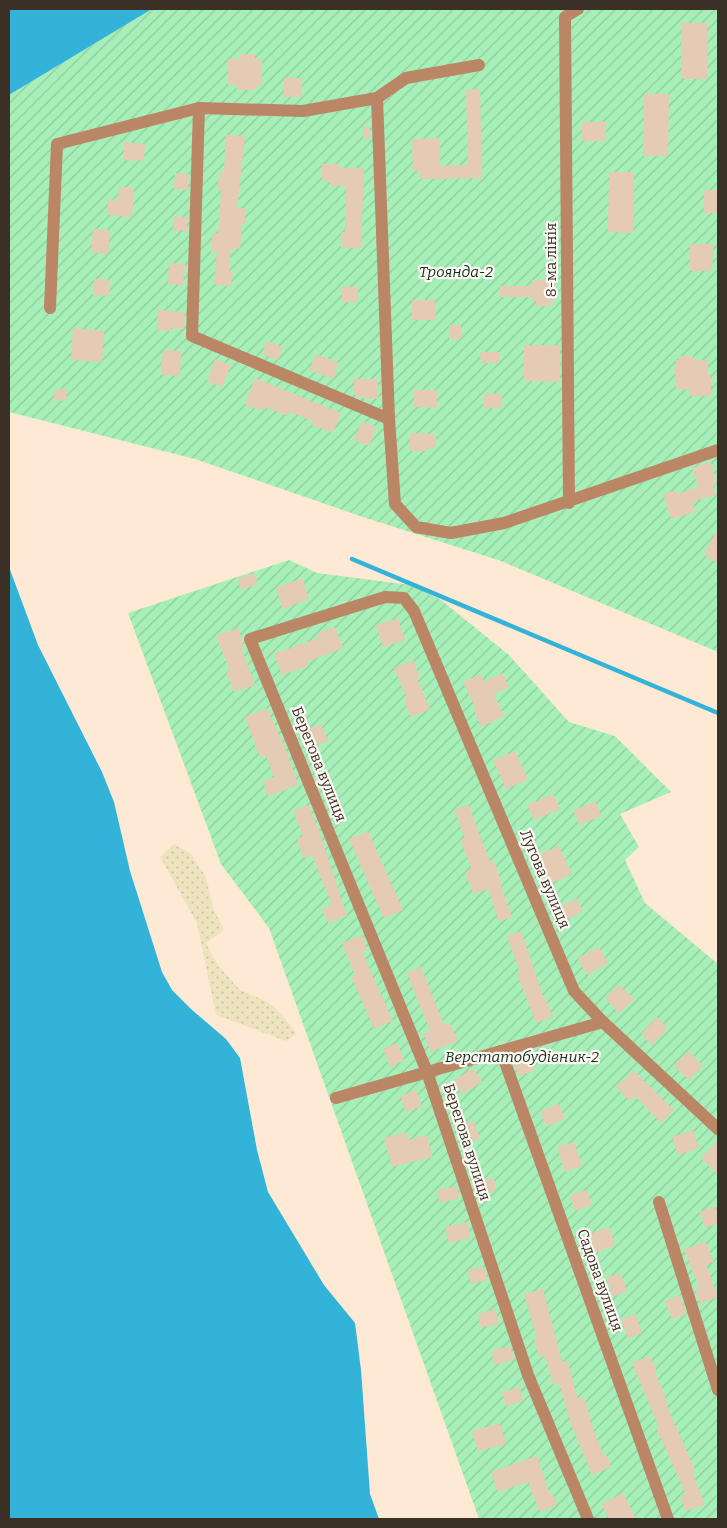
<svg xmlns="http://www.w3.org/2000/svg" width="727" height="1528" viewBox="0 0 727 1528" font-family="Bitter,serif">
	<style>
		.sand { fill: url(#sand-dots) }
		.garden { fill: url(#garden-furrows) }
		.water { fill: #33b3d7 }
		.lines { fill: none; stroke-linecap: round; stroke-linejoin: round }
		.stream { stroke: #33b3d7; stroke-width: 4.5 }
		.building { fill: #e5cbb3 }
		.minor { stroke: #bb8665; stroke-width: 12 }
		.labels { text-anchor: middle; stroke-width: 4.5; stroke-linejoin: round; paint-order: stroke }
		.street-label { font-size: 15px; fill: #3a3026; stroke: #fef9f4 }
		.park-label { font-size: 15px; font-style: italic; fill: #0f321a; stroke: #fef9f4 }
	</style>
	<defs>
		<pattern id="sand-dots" width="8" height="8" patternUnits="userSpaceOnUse" patternTransform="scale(1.25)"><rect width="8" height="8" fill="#ede3be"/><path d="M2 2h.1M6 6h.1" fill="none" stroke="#ccc3a3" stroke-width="1.8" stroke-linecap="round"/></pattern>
		<pattern id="garden-furrows" width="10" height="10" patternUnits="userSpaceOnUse" patternTransform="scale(1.25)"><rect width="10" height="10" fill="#a7efb8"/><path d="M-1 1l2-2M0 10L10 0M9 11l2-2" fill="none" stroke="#90cd9e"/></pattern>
	</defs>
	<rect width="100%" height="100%" fill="#fee9d5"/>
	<!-- sand -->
	<path class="sand" d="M174 844 191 854 206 877 213 908 224 930 206 943 217 964 240 990 268 1002 281 1014 297 1034 286 1041 216 1015 197 923 160 857Z"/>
	<!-- garden -->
	<g class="garden">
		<path d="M152 9H718V652L501 561 363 517 195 459 9 412V95Z"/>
		<path d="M289 560 317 573 411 585 441 600 509 655 569 722 615 736 671 792 620 814 639 847 625 860 645 903 718 964V1519H479L269 928 221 864 128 613Z"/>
	</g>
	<!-- water -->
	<g class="water">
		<path d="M9 9H152L9 95Z"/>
		<path d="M9 567 38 645 102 772 114 802 130 871 162 972 172 990 191 1009 226 1039 240 1058 257 1150 268 1192 324 1285 355 1323 361 1370 370 1494 379 1519H9Z"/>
	</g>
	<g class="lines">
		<!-- stream -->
		<path class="stream" d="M352 559 718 713"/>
	</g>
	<!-- building -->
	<g class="building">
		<rect x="681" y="23" width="26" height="56"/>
		<path d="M240 54H255V59H262V86H255V90H237V85H228V59H240Z"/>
		<rect x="284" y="78" width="18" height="19"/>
		<path d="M480 89 482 178 420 179V171H413L412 139 440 138V166L468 165 466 90Z"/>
		<path d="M644 94H669L668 156H643Z"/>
		<rect x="582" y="122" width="24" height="19"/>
		<rect x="363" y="127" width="7" height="12"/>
		<path d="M226 135 245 136 237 208H246L245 224H242L240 249 231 248 229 271H233L231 286 214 284 217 252H211L212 233 218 234 221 191 218 190 219 172H224Z"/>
		<path d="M124 142 145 144 144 161 123 160Z"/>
		<path d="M322 164H339V168H364L361 248H341V232H345L346 186H330V180H322Z"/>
		<path d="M609 172H634L633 233 608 232Z"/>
		<path d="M175 173 189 174 188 190 174 189Z"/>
		<path d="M119 187 134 188 132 217 107 215 108 199 118 200Z"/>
		<rect x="704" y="190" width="14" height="23"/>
		<path d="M174 216 188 217 187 232 173 230Z"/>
		<path d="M93 229 110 230 108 254 91 253Z"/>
		<path d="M690 244H713L712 271H690Z"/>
		<path d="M169 263 185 264 183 285 168 284Z"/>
		<path d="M94 279 110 280 109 296 93 295Z"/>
		<path d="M532 280H555V301H551V306H536V301H532V297H500V286H532Z"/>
		<rect x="342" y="287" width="16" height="15"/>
		<rect x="412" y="300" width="23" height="20"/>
		<path d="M158 310 185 312 184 329 172 328 171 331 157 330Z"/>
		<rect x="449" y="325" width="12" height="14"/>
		<path d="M73 328 104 331 102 362 71 360Z"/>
		<path d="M267 341 283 347 278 360 262 354Z"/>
		<path d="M524 345H560V382L524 381Z"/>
		<path d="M163 350 181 351 180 376 161 375Z"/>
		<path d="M480 352H499V363H481Z"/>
		<path d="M316 354 339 363 333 379 309 370Z"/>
		<path d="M679 356H693V360H708V374L711 375V396H690V390L676 389 674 368H676V360H679Z"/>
		<path d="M215 359 231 365 222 387 207 381Z"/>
		<path d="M255 378 341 413 333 433 312 425 313 421 289 412 288 416 265 407 263 411 245 405Z"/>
		<path d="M354 379H378V399L361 398 354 395Z"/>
		<path d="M55 389H67L66 401 54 400Z"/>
		<path d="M414 390H437V408L414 407Z"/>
		<rect x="483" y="394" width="19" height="14"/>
		<path d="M362 421 376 427 369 446 354 440Z"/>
		<path d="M410 433 436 434V447L427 448V451H410Z"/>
		<path d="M711 462 716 480V485L713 486 716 495 692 502 695 512 671 519 663 494 676 490 677 494 698 487 692 468Z"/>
		<path d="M718 528V563L704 555Z"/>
		<path d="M254 573 258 584 242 590 237 579Z"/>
		<path d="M302 578 309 599 283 609 276 588Z"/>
		<path d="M398 618 405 640 383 647 376 625Z"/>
		<path d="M335 627 343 648 307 662 308 666 282 675 274 654 320 637 318 633Z"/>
		<path d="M238 628 244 646 241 647 255 685 234 692 226 671 230 670 216 636Z"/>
		<path d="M413 660 420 677 417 679 430 709 411 717 404 700 407 698 394 668Z"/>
		<path d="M502 673 509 687 494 694 504 716 481 727 474 710 476 709 463 682 481 674 484 682Z"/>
		<path d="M267 708 285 747 298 785 268 796 263 781 274 777 266 755 260 757 245 717Z"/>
		<path d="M321 724 328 741 309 748 303 731Z"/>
		<path d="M515 751 528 780 506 789 493 760Z"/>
		<path d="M553 794 560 809 534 820 527 805Z"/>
		<path d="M595 801 601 816 580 825 573 811Z"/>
		<path d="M468 804 490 862 493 860 502 883H500L512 917 499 922 488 889 474 894 465 872 472 869 460 840 465 838 454 810Z"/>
		<path d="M308 805 319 831 347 916 328 923 322 909 332 905 312 855 303 858 297 838 303 836 293 811Z"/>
		<path d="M368 831 403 910 384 918 349 839Z"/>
		<path d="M559 846 572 874 550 884 537 855Z"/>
		<path d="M576 898 583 911 565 921 558 908Z"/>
		<path d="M521 931 544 999H546L553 1017 536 1023 517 974 520 973 507 936Z"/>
		<path d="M362 935 367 950 362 952 393 1021 374 1029 351 976 355 975 342 943Z"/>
		<path d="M599 947 608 963 587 975 578 958Z"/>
		<path d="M421 967 444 1025 450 1023 458 1041 431 1052 423 1033 430 1031 407 973Z"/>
		<path d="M619 985 634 999 619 1013 605 998Z"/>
		<path d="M657 1017 668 1028 652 1045 641 1034Z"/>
		<path d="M397 1043 404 1061 390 1067 383 1049Z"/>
		<path d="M688 1051 703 1066 689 1080 674 1066Z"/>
		<path d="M529 1056 534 1071 519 1076 513 1061Z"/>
		<path d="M474 1068 482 1082 462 1094 454 1080Z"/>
		<path d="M634 1071 674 1110 661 1123 635 1096 630 1101 616 1087Z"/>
		<path d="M416 1090 422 1106 406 1112 400 1096Z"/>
		<path d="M558 1103 565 1118 547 1127 540 1112Z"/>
		<path d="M473 1121 480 1138 466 1144 459 1126Z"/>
		<path d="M693 1130 699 1148 678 1155 672 1137Z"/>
		<path d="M406 1132 408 1140 427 1135 432 1157 392 1167 384 1138Z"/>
		<path d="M718 1140V1175L701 1158Z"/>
		<path d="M574 1142 582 1166 565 1172 557 1147Z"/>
		<path d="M494 1178 496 1191 476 1194 472 1183Z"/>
		<path d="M456 1186 460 1198 440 1203 437 1190Z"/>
		<path d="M587 1190 592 1205 575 1211 570 1195Z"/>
		<path d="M715 1206 718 1214V1223L706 1228 699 1212Z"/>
		<path d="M467 1222 471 1238 449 1243 445 1227Z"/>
		<path d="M609 1227 615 1245 596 1253 589 1234Z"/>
		<path d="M705 1241 714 1262 706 1265 718 1297 700 1304 695 1290 699 1286 684 1250Z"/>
		<path d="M483 1266 488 1280 471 1284 468 1270Z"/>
		<path d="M620 1273 627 1291 613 1297 606 1278Z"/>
		<path d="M543 1289 562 1362 567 1360 578 1399 584 1397 594 1431 604 1456 607 1455 611 1467 592 1475 570 1421 559 1383 553 1385 545 1356 540 1358 534 1339 537 1338 524 1294Z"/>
		<path d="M680 1295 686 1314 672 1319 665 1301Z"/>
		<path d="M495 1309 499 1324 481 1328 478 1314Z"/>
		<path d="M636 1314 642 1333 628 1338 621 1319Z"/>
		<path d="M510 1346 514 1360 495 1365 491 1351Z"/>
		<path d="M650 1356 657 1372 655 1373 668 1403 666 1404 695 1470 692 1471 705 1505 686 1511 680 1496 686 1494 656 1428 659 1427 632 1363Z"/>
		<path d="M520 1387 523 1401 506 1406 502 1392Z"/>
		<path d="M500 1423 506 1444 478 1451 472 1431Z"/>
		<path d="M537 1456 550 1495 553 1494 557 1505 540 1512 528 1482 498 1492 491 1472Z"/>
		<path d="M623 1493 636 1519H609L601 1504Z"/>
	</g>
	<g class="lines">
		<!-- minor -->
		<g class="minor">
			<path d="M377 98 389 419 395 504 416 527 451 533 504 523 718 450"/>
			<path d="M199 108 192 336 389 419"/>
			<path d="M50 308 57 144 199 108 303 111 377 98 406 78 479 65"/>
			<path d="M569 503 565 17 578 9"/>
			<path d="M501 1051 668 1519"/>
			<path d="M336 1098 603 1022"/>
			<path d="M659 1202 718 1390"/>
			<path d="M588 1519 528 1375 427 1072 250 639 385 597 404 598 414 611 574 991 603 1022 718 1129"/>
		</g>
	</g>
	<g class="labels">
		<!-- street labels -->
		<g class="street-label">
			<text transform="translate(551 260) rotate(-90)" y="5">8-ма лінія</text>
			<text transform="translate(319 764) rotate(68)" y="5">Берегова вулиця</text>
			<text transform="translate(545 879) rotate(67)" y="5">Лугова вулиця</text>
			<text transform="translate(467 1142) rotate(72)" y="5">Берегова вулиця</text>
			<text transform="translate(600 1280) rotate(70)" y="5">Садова вулиця</text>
		</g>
		<!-- park labels -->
		<g class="park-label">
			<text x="456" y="277">Троянда-2</text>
			<text x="522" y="1062">Верстатобудівник-2</text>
		</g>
	</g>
	<!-- border -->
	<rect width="727" height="1528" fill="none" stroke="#3a3026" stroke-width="20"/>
</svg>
